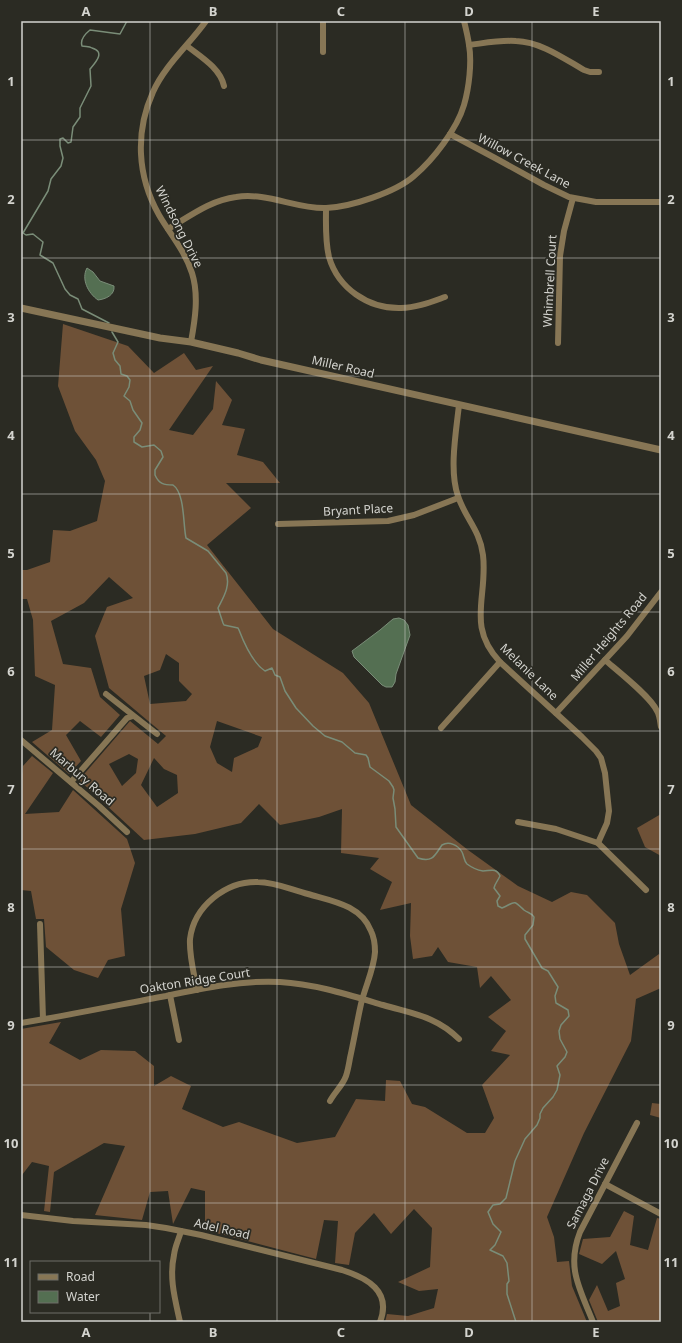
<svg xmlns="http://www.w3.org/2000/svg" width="682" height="1343" viewBox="0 0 682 1343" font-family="'Noto Sans',sans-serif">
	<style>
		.forest { fill: #6e5137; fill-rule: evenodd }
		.water { fill: #546f52; stroke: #7a8d78 }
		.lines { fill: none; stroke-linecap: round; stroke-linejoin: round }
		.stream { stroke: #7a8d78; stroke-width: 1.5 }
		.minor { stroke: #877655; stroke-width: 6 }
		.tertiary { stroke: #877655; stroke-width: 7 }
		.grid { fill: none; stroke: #d4d4cf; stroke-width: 1; stroke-opacity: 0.55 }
		.labels { text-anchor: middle; stroke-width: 3.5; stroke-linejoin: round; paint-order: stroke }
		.street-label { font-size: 12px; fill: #d4d4cf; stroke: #2b2b23 }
		.neatline { fill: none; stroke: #d4d4cf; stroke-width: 1.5 }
		.grid-label { font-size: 13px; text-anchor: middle; font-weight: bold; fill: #d4d4cf }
	</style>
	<rect width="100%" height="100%" fill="#2b2b23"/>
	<!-- forest -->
	<g class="forest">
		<path d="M63 324 128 346 154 373 184 353 196 370 213 366 169 430 193 435 213 409 216 381 232 400 222 425 245 429 237 455 263 462 280 483H226L251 508 207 545 273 629 343 673 369 703 411 805 468 850 518 886 552 902 571 892 587 895 615 923 619 944 630 975 659 954 661 957V988L636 999 631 1041 584 1133 547 1217 554 1237 557 1262 569 1261 572 1286 587 1322H385L387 1314 408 1316 434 1308 438 1289 419 1291 398 1282 430 1267 432 1228 414 1209 391 1234 374 1213 355 1233 349 1265 335 1263 338 1221 324 1220 316 1259 205 1230V1191L191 1188 173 1224 168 1191 150 1192 142 1220 95 1215 125 1146 104 1143 54 1172 50 1212 44 1211 49 1166 32 1162 22 1175 21 1173V1029L61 1022 49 1043 80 1060 101 1050 135 1051 154 1066V1086L171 1076 191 1086 182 1109 223 1127 239 1122 297 1143 335 1137 356 1099 385 1101 386 1080 400 1081 412 1104 425 1107 467 1133H485L494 1118 482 1085 510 1055 491 1051 506 1031 488 1017 511 1000 491 976 480 988 477 967 448 962 438 947 432 956 413 959 410 936 411 903 380 910 392 882 370 869 379 858 341 853 342 809 319 817 280 825 259 804 241 823 195 834 144 840 79 780 130 721 158 744 166 736 109 688 95 636 107 607 133 598 109 577 84 603 51 621 63 664 91 668 100 697 120 715 101 737 80 721 66 735 81 761 69 774 32 742 52 730 55 685 35 676 33 620 27 599H21V570H27L50 562 53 530 70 531 97 521 105 481 96 460 75 431 58 386ZM166 654 179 663V681L192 694 186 701 150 704 144 676 160 670ZM217 721 262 737 258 747 234 758 232 772 217 763 210 747ZM129 754 138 759 136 773 122 786 109 764ZM154 758 164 769 177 775 178 793 157 807 141 785Z"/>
		<path d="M32 756 53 773 25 814 59 812 73 790 127 839 135 863 121 909 125 956 108 960 98 978 74 970 46 947 44 919H36L31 891 21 890V783L23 766Z"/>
		<path d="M661 814V856L645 847 637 828Z"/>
		<path d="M652 1103 661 1104V1118L650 1115Z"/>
		<path d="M624 1211 634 1216 630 1245 648 1250 657 1218 661 1219V1322H598L589 1300 597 1285 608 1311 620 1306 616 1283 625 1279 616 1251 602 1264 579 1254 583 1239 610 1237Z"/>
	</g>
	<!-- water -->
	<g class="water">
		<path d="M87 268 93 272 100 281 114 286C115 295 106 299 98 300 88 293 81 279 87 268Z"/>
		<path d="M399 618 404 620 408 625 410 635 396 674 395 682 392 687H386L382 685 354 657 352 651 380 630 393 619Z"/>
	</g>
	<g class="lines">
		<!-- stream -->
		<g class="stream">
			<path d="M109 323 82 309 78 299 70 295 65 289 53 263 40 255 43 242 33 234 26 235 23 233 48 191 51 179 61 166 63 158 60 146V139L63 138 68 143 71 142 73 127 80 117V108L91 86 90 69C95 63 106 52 92 48 89 46 86 47 82 46 80 40 85 34 90 30L120 34 127 21"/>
			<path d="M112 332 118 342 113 353 115 360 120 366 121 374 127 376 130 380 129 387 124 396 130 401 133 410 142 423 140 430 134 437V442L142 447 154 445 161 451 163 457 155 470V475C159 484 164 485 173 485 185 493 183 525 186 538L208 551 226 573C231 586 223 598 218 608L223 623 224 625 238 628 239 630C244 643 253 663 265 671L272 668 275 675 280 677 285 691 296 708 313 726 325 736 342 742 355 753 366 755 368 758 370 767 389 781 393 787 394 790 393 798 395 809 396 827 418 858C433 863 435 855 442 845 449 841 458 845 462 852 464 856 464 861 467 864 471 867 477 870 483 871 490 871 496 867 500 876L495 885 494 888 500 896 497 901 498 906 502 908C516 902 512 899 524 910 528 913 532 913 534 917L533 925 525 935V939L542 968 548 971 558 987 555 996 556 1003 568 1010 569 1016 561 1025 559 1031 560 1039 567 1052 565 1057 557 1066 560 1075 557 1090 553 1097 543 1108 540 1114V1118L537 1125 525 1139 515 1161 506 1198 500 1204 493 1205 488 1212 493 1224 501 1232 495 1245 490 1250 503 1256 507 1263 509 1281 507 1284V1294L516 1322"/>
		</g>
		<!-- minor -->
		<g class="minor">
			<path d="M323 21V52"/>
			<path d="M469 45C485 43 500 40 516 41 541 42 563 58 584 70L590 72H599"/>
			<path d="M187 46C201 57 220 68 224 86"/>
			<path d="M450 134 495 158 544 185 569 197 596 202H661"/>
			<path d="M326 208C326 224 325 241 329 257 338 288 368 309 401 308 416 308 431 302 445 297"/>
			<path d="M168 229C190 216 211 200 236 197 267 192 296 209 326 208 351 207 396 192 414 176 433 160 457 129 464 105 469 88 472 62 469 45 468 37 466 29 464 21"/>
			<path d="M191 342C195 320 199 295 192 273 185 251 170 234 159 215 137 176 135 132 153 92 165 65 189 45 206 21"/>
			<path d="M558 343 560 256 564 231 573 198"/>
			<path d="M459 405C456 432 449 471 458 496 465 518 480 530 483 555 488 597 466 626 500 662L582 737 596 751 601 758 605 773 609 811 607 823 598 843"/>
			<path d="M278 524 388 521 414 515 458 498"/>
			<path d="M605 660C619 672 651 697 657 711 660 716 660 722 661 727"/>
			<path d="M106 694 157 734"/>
			<path d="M556 713 627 636 661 592"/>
			<path d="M441 728 500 662"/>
			<path d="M21 740 99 806 127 832"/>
			<path d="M71 782 127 718 133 716"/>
			<path d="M518 822 556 829 598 843 646 890"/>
			<path d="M40 924 43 1019"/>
			<path d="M197 990C194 973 189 956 190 939 194 906 226 881 258 882 275 882 292 890 308 894 332 901 361 905 371 931 374 937 375 945 375 952 374 969 365 987 361 1004 357 1022 354 1040 350 1058 349 1064 348 1070 346 1076 343 1085 334 1093 330 1101"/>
			<path d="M170 995 179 1040"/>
			<path d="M21 1023C70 1015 118 1005 166 996 204 988 242 980 280 982 315 984 349 995 383 1005 413 1014 436 1016 459 1039"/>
			<path d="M605 1184 661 1214"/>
			<path d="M21 1215 73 1221 146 1225 166 1228 201 1235 342 1270C367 1278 392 1291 380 1322"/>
			<path d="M180 1322C175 1299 169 1278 174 1255 175 1246 179 1239 181 1231"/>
			<path d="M593 1322C580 1289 566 1268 580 1232L637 1123"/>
		</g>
		<!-- tertiary -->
		<path class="tertiary" d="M21 308 160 338 191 342 238 353 261 360 661 450"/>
	</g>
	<!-- grid -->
	<path class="grid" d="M150 21V1262M277 21V1322M405 21V1322M532 21V1322M21 140H661M21 258H661M21 376H661M21 494H661M21 612H661M21 731H661M21 849H661M21 967H661M21 1085H661M21 1203H661M150 1312V1322"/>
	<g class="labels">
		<!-- street labels -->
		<g class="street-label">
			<text transform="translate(524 161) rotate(28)" y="4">Willow Creek Lane</text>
			<text transform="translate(179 227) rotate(63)" y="4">Windsong Drive</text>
			<text transform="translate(550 281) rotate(-87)" y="4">Whimbrell Court</text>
			<text transform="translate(343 367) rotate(13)" y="4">Miller Road</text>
			<text transform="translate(358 510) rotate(-3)" y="4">Bryant Place</text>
			<text transform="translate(609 637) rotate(-50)" y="4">Miller Heights Road</text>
			<text transform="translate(529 672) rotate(44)" y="4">Melanie Lane</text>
			<text transform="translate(82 777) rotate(41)" y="4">Marbury Road</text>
			<text transform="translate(195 981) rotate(-9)" y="4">Oakton Ridge Court</text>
			<text transform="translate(588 1193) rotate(-63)" y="4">Samaga Drive</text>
			<text transform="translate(222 1229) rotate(13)" y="4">Adel Road</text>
		</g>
	</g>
	<!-- border -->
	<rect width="682" height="1343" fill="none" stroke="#2b2b23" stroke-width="44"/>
	<!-- legend -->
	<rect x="30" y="1261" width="130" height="52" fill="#2b2b23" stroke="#6f6f68"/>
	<rect x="38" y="1274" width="20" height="6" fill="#877655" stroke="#6f6f68"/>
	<text x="66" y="1281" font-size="12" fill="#d4d4cf">Road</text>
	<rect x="38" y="1291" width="20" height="12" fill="#546f52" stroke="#6f6f68"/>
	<text x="66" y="1301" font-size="12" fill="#d4d4cf">Water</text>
	<rect x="22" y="22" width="638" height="1299" class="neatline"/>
	<g class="grid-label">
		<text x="86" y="16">A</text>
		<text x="213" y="16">B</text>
		<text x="341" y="16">C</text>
		<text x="469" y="16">D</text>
		<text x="596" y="16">E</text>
		<text x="11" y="86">1</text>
		<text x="671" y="86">1</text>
		<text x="11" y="204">2</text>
		<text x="671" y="204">2</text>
		<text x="11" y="322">3</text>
		<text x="671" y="322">3</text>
		<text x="11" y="440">4</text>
		<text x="671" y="440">4</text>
		<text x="11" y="558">5</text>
		<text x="671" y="558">5</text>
		<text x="11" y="676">6</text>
		<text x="671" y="676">6</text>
		<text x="11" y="794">7</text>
		<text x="671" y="794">7</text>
		<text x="11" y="912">8</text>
		<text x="671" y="912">8</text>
		<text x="11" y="1030">9</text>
		<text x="671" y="1030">9</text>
		<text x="11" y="1148">10</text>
		<text x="671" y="1148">10</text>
		<text x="11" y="1267">11</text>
		<text x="671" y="1267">11</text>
		<text x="86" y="1337">A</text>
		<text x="213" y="1337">B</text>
		<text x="341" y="1337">C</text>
		<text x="469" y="1337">D</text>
		<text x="596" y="1337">E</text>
	</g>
</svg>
